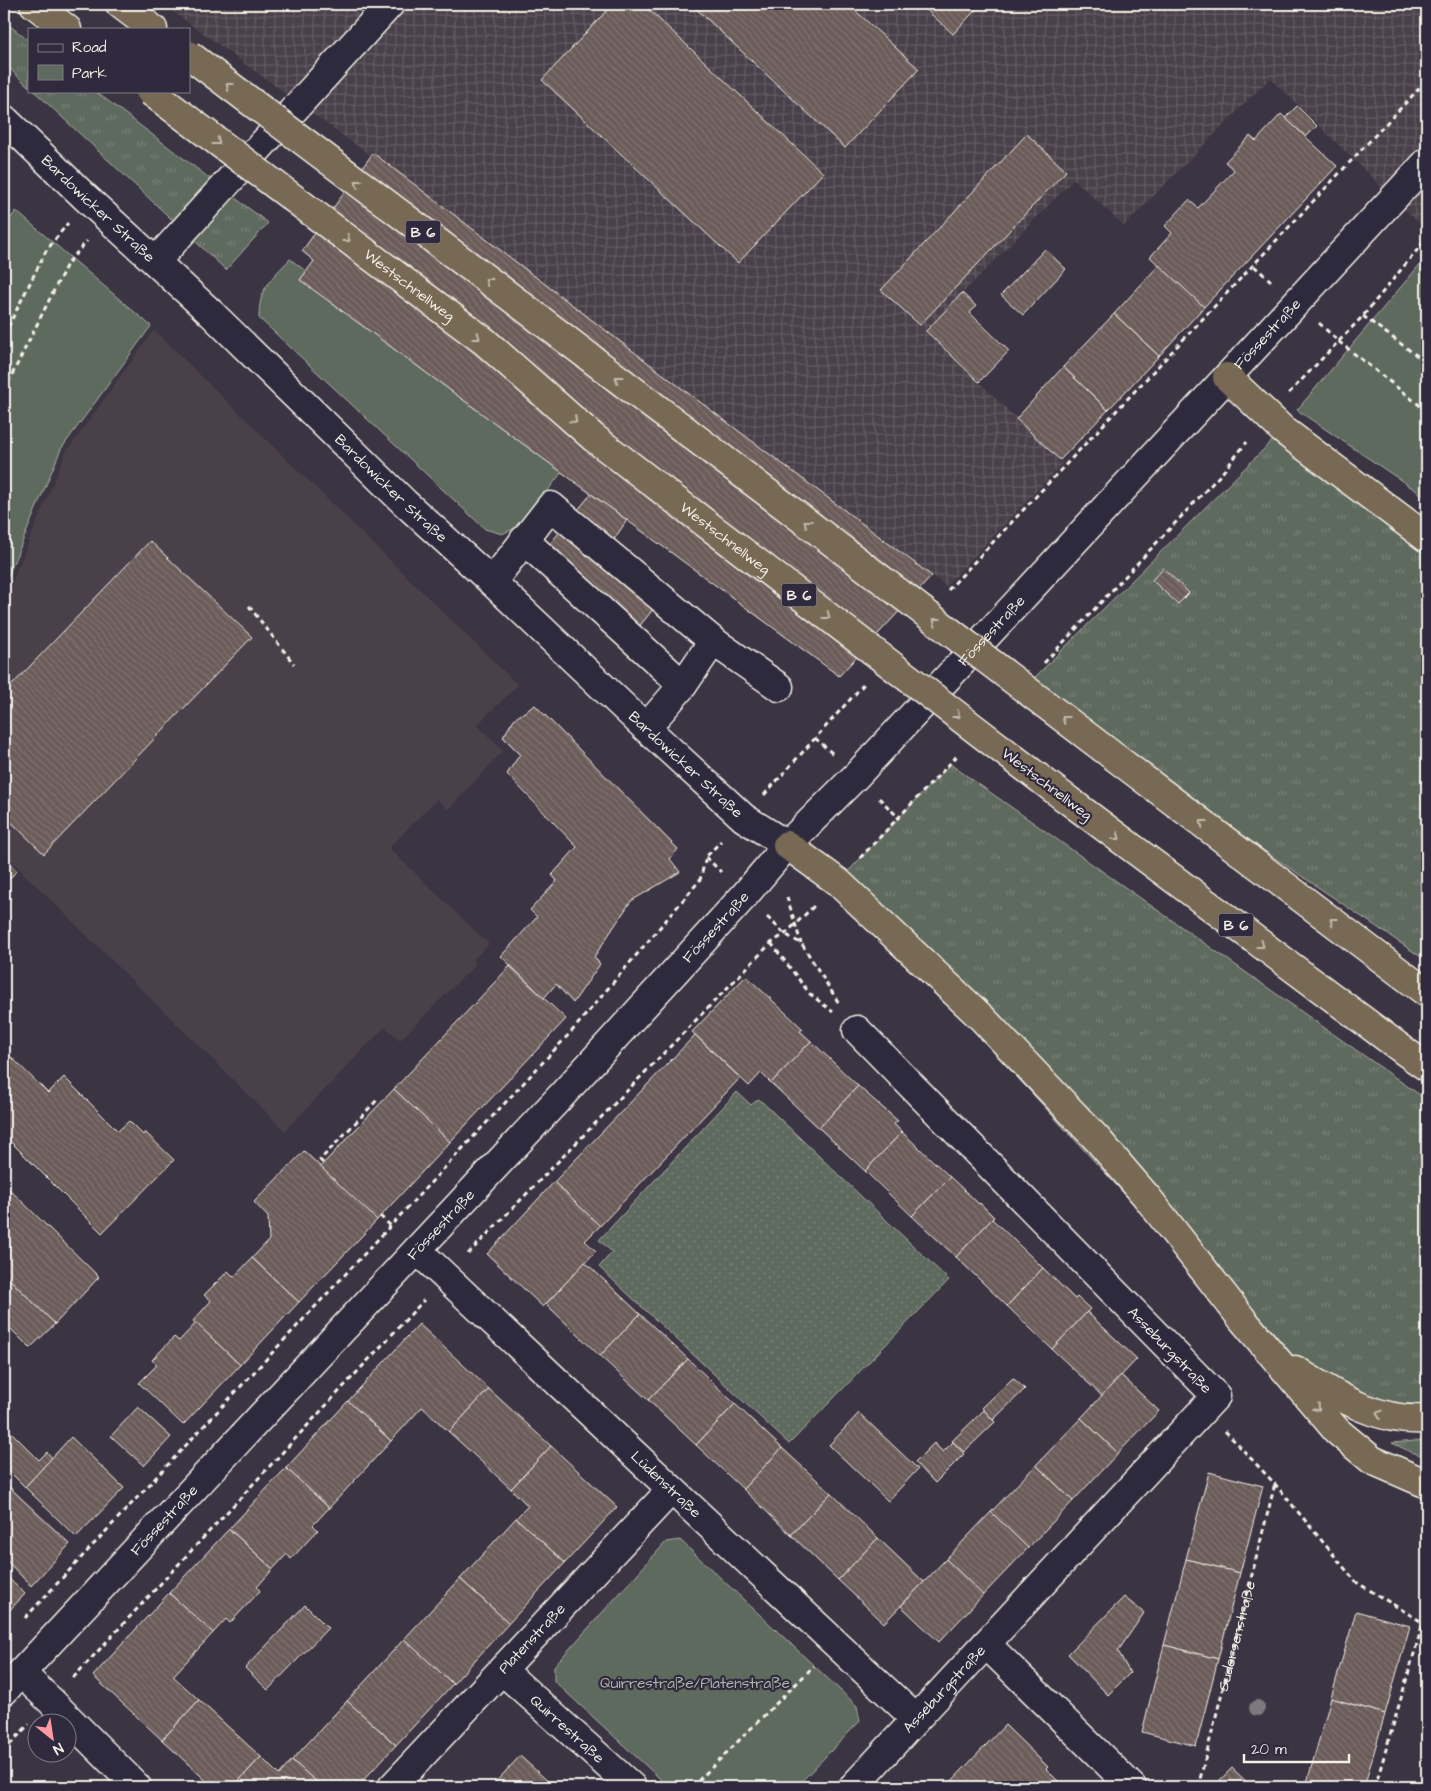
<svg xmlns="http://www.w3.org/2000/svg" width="1431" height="1791" viewBox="0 0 1431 1791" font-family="'Architects Daughter',sans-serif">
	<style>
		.built { fill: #49404a }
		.industrial { fill: url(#industrial-grid) }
		.grass { fill: url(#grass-tufts); stroke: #aaaea4 }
		.park { fill: #5f6a5f; stroke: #aaaea4 }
		.garden { fill: url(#garden-dots); stroke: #aaaea4 }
		.building { fill: url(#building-back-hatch); stroke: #f4f1e8 }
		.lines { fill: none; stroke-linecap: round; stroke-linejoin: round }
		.minor-casing { stroke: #f4f1e8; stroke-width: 31 }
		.highway-casing { stroke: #f4f1e8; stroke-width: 31 }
		.path { stroke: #f4f1e8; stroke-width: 3; stroke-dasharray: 5 4; stroke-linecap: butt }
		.minor { stroke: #2f2a3d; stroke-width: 28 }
		.highway { stroke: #786954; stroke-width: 28 }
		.highway-bridge-casing { stroke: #f4f1e8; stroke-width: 31; stroke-linecap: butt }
		.highway-bridge { stroke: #786954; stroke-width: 28 }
		.tree { fill: #7c7a7c }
		.oneway { stroke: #c2bbad }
		.labels { text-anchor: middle; stroke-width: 4.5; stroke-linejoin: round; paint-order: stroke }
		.shield { fill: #2f2a3d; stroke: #b9b5b5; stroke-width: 1 }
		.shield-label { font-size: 14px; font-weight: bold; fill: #f4f1e8 }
		.street-label { font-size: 15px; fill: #f4f1e8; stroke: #2f2a3d }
		.park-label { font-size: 15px; fill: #b1b4aa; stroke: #2f2a3d }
	</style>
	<defs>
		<pattern id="industrial-grid" width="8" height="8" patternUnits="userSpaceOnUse" patternTransform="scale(1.25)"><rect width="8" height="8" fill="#49404a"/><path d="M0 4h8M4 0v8" fill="none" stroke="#645c64"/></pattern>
		<pattern id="grass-tufts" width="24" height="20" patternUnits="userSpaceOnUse" patternTransform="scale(1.25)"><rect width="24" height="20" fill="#5f6a5f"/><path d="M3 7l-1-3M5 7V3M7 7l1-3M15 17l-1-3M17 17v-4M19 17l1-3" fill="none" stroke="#778076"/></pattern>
		<pattern id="garden-dots" width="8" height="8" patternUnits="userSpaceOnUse" patternTransform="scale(1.25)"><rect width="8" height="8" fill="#5f6a5f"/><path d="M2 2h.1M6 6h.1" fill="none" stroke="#778076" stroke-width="1.8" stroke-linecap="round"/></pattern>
		<pattern id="building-back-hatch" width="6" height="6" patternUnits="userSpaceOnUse" patternTransform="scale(1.25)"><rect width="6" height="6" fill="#6b5b59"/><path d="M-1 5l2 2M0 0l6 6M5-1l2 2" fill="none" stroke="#817371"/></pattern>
	</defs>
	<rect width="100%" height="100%" fill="#3b3443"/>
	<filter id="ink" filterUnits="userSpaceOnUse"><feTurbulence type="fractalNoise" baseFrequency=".02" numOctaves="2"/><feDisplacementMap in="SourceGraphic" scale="10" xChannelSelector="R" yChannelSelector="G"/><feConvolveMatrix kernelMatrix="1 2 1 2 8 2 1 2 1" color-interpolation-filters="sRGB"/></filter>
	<g filter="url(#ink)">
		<!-- built -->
		<path class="built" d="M154 330 518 685 477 725 503 751 448 810 437 799 389 848 489 944 473 960 476 964 400 1040 385 1027 285 1131 4 854V601L66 452Z"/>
		<!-- industrial -->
		<path class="industrial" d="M163 4H1427V220L1422 226 1270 78 1124 226 1074 179 926 331 1063 463 946 586 375 159Z"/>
		<!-- grass -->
		<g class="grass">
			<path d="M4 21 29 41V87L4 63Z"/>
			<path d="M34 91H95L268 223 226 270Z"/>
			<path d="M1283 430 1427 538V961L1024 688Z"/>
			<path d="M950 764 1427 1100V1405L1384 1416 1274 1357 838 882Z"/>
			<path d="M1427 1440V1457L1411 1452 1392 1443Z"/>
		</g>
		<!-- park -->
		<g class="park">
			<path d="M16 211 151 326 61 449 4 586V227Z"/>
			<path d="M1427 256V498L1297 410Z"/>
			<path d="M290 259 564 469 522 525 502 534 485 529 259 318C259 288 270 280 290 259Z"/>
			<path d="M680 1540 857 1706 860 1721 796 1787H669L554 1681V1666L666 1542Z"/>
		</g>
		<!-- garden -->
		<path class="garden" d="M737 1092 751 1105 759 1099 949 1280 789 1444 599 1267 612 1252 599 1240Z"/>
		<!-- building -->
		<g class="building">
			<path d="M613 4H643L823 173 738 263 542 80Z"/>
			<path d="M691 4H848L919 69 845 148Z"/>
			<path d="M920 4H981L953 34Z"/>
			<path d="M1297 106 1317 126 1306 137 1285 118Z"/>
			<path d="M1281 114 1337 166 1204 307 1150 257 1172 233 1165 226 1189 200 1198 208 1234 170 1225 162 1250 136 1256 141Z"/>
			<path d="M1027 134 1066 171 920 325 881 290Z"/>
			<path d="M373 153 672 381 932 576 839 676 300 280 314 261 302 251Z"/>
			<path d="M1045 249 1066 269 1023 315 1001 295Z"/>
			<path d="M1159 265 1204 307 1159 356 1114 314Z"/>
			<path d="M962 293 976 306 970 313 1009 351 979 382 926 331Z"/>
			<path d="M1114 314 1159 356 1108 410 1063 367Z"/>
			<path d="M1063 367 1108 410 1060 460 1016 419Z"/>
			<path d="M591 494 627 520 611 544 668 591 633 634 540 556Z"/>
			<path d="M150 541 252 637 44 854 4 815V681L10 687Z"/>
			<path d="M1163 568 1189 593 1178 604 1152 580Z"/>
			<path d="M535 705 678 849 670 859 680 872 631 901 594 957 600 964 573 1003 556 984 544 998 501 956 537 917 530 910 557 881 552 875 577 847 507 774 520 754 503 737 514 719Z"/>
			<path d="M4 857 17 871 4 884Z"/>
			<path d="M510 966 566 1019 450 1142 394 1089Z"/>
			<path d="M746 976 803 1029 800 1031 811 1041 771 1083 761 1073 749 1086 692 1032Z"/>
			<path d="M695 1035 740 1078 600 1226 554 1182Z"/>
			<path d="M811 1041 858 1086 819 1128 771 1083Z"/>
			<path d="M5 1051 48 1093 64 1077 118 1131 129 1121 143 1135 145 1132 174 1160 102 1233 4 1135V1052Z"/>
			<path d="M858 1086 898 1121 894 1124 902 1132 865 1171 819 1128Z"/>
			<path d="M394 1089 450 1142 377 1220 320 1167Z"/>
			<path d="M902 1132 950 1177 912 1216 865 1171Z"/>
			<path d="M304 1151 377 1220 299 1302 252 1258 269 1240 268 1217 254 1202Z"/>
			<path d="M950 1177 979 1204 980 1203 994 1217 956 1257 912 1216Z"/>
			<path d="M554 1182 600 1226 585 1241 596 1251 543 1307 487 1254Z"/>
			<path d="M4 1184 99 1277 55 1324 4 1274Z"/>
			<path d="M992 1219 1043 1268 1007 1306 956 1257Z"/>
			<path d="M252 1258 299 1302 240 1365 193 1321 211 1301 204 1295 228 1271 234 1277Z"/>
			<path d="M585 1262 640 1314 600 1356 546 1304Z"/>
			<path d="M1043 1268 1075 1299 1077 1297 1090 1309 1052 1349 1007 1306Z"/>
			<path d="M4 1274 55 1324 30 1348 4 1322Z"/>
			<path d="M1087 1312 1137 1359 1102 1396 1052 1349Z"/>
			<path d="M640 1314 688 1359 648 1400 600 1356Z"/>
			<path d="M196 1323 240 1365 183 1425 139 1383 157 1365 152 1360 174 1337 179 1341Z"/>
			<path d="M419 1324 489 1389 449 1432 422 1407 391 1441 348 1401Z"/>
			<path d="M688 1359 735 1404 696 1445 648 1400Z"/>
			<path d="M1121 1375 1159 1411 1118 1453 1081 1418Z"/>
			<path d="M1013 1378 1025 1389 993 1420 982 1408Z"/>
			<path d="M489 1389 551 1446 511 1489 449 1432Z"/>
			<path d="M348 1401 391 1441 329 1508 286 1468Z"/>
			<path d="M735 1404 782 1448 743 1489 696 1445Z"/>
			<path d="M138 1407 171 1437 144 1466 111 1436Z"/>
			<path d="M984 1410 995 1422 964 1452 952 1441Z"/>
			<path d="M859 1413 918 1469 888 1501 829 1445Z"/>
			<path d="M1081 1418 1118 1453 1073 1501 1036 1465Z"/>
			<path d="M4 1425 39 1460 47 1452 52 1458 25 1487 4 1466Z"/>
			<path d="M71 1437 124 1488 76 1537 25 1487Z"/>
			<path d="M953 1442 964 1454 935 1483 915 1462 934 1443 943 1452Z"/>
			<path d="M551 1446 617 1507 565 1563 516 1518 528 1506 511 1489Z"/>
			<path d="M782 1448 831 1493 791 1535 743 1489Z"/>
			<path d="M1036 1465 1073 1501 1028 1548 991 1512Z"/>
			<path d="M286 1468 329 1508 313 1525 318 1530 291 1559 287 1554 273 1569 229 1529Z"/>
			<path d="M1209 1472 1263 1486 1240 1573 1186 1559Z"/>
			<path d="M6 1484 70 1544 31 1586 4 1558V1521L9 1515 4 1510V1486Z"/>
			<path d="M831 1493 878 1538 838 1580 791 1535Z"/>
			<path d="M991 1512 1028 1548 983 1595 946 1559Z"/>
			<path d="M516 1518 565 1563 509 1623 460 1579Z"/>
			<path d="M229 1529 273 1569 257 1587 260 1591 230 1623 226 1619 213 1633 169 1593Z"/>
			<path d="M878 1538 924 1582 884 1623 838 1580Z"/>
			<path d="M946 1559 983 1595 939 1642 901 1606Z"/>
			<path d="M1186 1559 1240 1573 1218 1659 1164 1645Z"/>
			<path d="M4 1574 25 1594 4 1616Z"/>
			<path d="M460 1579 509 1623 453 1684 404 1639Z"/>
			<path d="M169 1593 213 1633 173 1676 199 1700 162 1740 93 1676Z"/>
			<path d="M1124 1597 1144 1613 1118 1651 1130 1673 1108 1695 1068 1654Z"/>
			<path d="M305 1605 328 1628 268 1690 245 1668Z"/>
			<path d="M1356 1611 1410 1626 1385 1714 1331 1698Z"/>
			<path d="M404 1639 453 1684 396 1745 347 1701Z"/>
			<path d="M1164 1645 1218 1659 1196 1746 1142 1732Z"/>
			<path d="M1331 1698 1385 1714 1364 1787 1306 1786Z"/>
			<path d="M199 1700 261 1757 233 1787H213L162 1740Z"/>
			<path d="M347 1701 396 1745 357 1787H322L292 1760Z"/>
			<path d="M1005 1725 1048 1767 1046 1769 1064 1787H950L948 1785Z"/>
			<path d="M520 1756 541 1775 554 1787H491Z"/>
			<path d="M261 1757 279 1775 292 1760 322 1787H233Z"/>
			<path d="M1232 1768 1252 1787H1213Z"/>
		</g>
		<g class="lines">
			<!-- minor casing -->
			<g class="minor-casing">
				<g id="minor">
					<path id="s2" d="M4 119 86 198 211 313 405 503 492 582 646 728 744 818 787 845"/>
					<path d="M156 261 390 4"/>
					<path d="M524 540 683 685"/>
					<path d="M492 582 551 506 713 641 683 685 646 728"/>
					<path d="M713 641 779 687"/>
					<path id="s3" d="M417 1250 916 1719"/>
					<path d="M986 1644 1132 1787"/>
					<path id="s4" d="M502 1670 632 1787"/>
					<path d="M21 1673 51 1701 137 1787"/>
					<path id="s5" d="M4 1691 562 1095 744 896 787 845 857 775 1427 162"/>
					<path id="s6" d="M392 1787 671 1490"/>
					<path id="s7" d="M853 1787 1216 1396 857 1030"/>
				</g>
			</g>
			<!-- highway casing -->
			<g class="highway-casing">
				<g id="highway">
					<path d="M34 4 67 29"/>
					<path d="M120 4 153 29"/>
					<path d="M1227 377 1283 430 1427 538"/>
					<path d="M1104 749 1427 993"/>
					<path d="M1064 797 1407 1053 1427 1067"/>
					<path d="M787 845 838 882 983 1019 1098 1140 1146 1196 1243 1320 1337 1431 1372 1460 1427 1484"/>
					<path d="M1295 1370C1336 1395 1377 1423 1427 1419"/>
				</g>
			</g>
			<!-- path -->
			<g class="path">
				<path d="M1254 266 1271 281"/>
				<path d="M1363 316 1427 363"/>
				<path d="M1319 323 1338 341 1427 411"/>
				<path d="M4 335 46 251 68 223"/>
				<path d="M4 391 67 264 87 241"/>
				<path d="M1289 393 1363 316 1427 238"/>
				<path d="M948 590 1427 80"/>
				<path d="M249 606 294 664"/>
				<path d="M1044 663 1222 473 1247 442"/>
				<path d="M815 738 833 754"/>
				<path d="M764 795 864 684"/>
				<path d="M879 798 898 817"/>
				<path d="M706 857 721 872"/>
				<path d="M860 858 957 756"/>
				<path d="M787 897 801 943"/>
				<path d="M767 917 785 934 802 944 840 1005"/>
				<path d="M771 943 810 994 833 1012"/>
				<path d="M323 1163 320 1160 378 1099"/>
				<path d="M380 1216 392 1227"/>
				<path d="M468 1254 771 943 785 934 816 904"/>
				<path d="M1225 1431 1275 1484 1356 1582 1427 1625"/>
				<path d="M25 1618 572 1031 700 880 706 857 721 841"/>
				<path d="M73 1678 424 1300"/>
				<path d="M4 1751 29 1724"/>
				<path d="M692 1787 814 1666"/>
				<path id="s1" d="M1198 1787 1275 1484"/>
				<path d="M1375 1787 1423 1623H1427"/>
			</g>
			<!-- minor -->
			<use href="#minor" class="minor"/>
			<!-- highway -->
			<use href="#highway" class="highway"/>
			<!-- highway-bridge casing -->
			<g class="highway-bridge-casing">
				<g id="highway-bridge">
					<path d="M189 55 513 299 1104 749"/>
					<path id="s8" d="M150 91 484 341 594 438 1064 797"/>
				</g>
			</g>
			<!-- highway-bridge -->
			<use href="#highway-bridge" class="highway-bridge"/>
		</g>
		<!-- trees -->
		<circle class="tree" cx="1257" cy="1708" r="8"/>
		<!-- one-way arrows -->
		<defs><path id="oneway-chevron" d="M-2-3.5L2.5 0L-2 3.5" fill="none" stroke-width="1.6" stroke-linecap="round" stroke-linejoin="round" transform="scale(1.25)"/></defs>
		<g class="oneway">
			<use href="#oneway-chevron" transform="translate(229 86) rotate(-143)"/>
			<use href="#oneway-chevron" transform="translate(217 142) rotate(37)"/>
			<use href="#oneway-chevron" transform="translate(358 183) rotate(-143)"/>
			<use href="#oneway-chevron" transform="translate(347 239) rotate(37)"/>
			<use href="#oneway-chevron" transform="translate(488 281) rotate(-143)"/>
			<use href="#oneway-chevron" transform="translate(477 337) rotate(37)"/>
			<use href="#oneway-chevron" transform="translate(618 379) rotate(-143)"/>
			<use href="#oneway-chevron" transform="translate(574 420) rotate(42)"/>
			<use href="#oneway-chevron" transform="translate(807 523) rotate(-143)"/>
			<use href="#oneway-chevron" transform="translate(827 616) rotate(37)"/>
			<use href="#oneway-chevron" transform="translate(936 621) rotate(-143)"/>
			<use href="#oneway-chevron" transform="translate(957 715) rotate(37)"/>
			<use href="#oneway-chevron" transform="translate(1065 719) rotate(-143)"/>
			<use href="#oneway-chevron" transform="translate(1203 823) rotate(-143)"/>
			<use href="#oneway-chevron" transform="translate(1117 837) rotate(37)"/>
			<use href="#oneway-chevron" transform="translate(1333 921) rotate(-143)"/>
			<use href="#oneway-chevron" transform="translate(1261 945) rotate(37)"/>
			<use href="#oneway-chevron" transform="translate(1317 1408) rotate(49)"/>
			<use href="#oneway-chevron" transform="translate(1379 1414) rotate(-162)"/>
		</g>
	</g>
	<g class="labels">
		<!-- shield labels -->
		<g class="shield">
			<rect x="405.5" y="220.5" width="35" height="23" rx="4"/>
			<rect x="781.5" y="583.5" width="35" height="23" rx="4"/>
			<rect x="1218.5" y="913.5" width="35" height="23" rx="4"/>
		</g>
		<g class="shield-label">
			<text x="423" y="237">B 6</text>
			<text x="799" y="600">B 6</text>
			<text x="1236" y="930">B 6</text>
		</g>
		<!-- street labels -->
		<g class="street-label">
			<text dy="5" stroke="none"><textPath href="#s2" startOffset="130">Bardowicker Straße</textPath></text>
			<text dy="5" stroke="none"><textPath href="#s8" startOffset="324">Westschnellweg</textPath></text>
			<text dy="5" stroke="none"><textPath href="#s5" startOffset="1854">Fössestraße</textPath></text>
			<text dy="5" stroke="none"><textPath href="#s2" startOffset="535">Bardowicker Straße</textPath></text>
			<text dy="5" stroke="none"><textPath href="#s8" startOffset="729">Westschnellweg</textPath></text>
			<text dy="5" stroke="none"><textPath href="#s5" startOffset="1449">Fössestraße</textPath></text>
			<text dy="5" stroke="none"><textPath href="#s2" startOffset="939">Bardowicker Straße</textPath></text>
			<text transform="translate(1047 784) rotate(37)" y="5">Westschnellweg</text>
			<text dy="5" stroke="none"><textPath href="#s5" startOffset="1044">Fössestraße</textPath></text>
			<text dy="5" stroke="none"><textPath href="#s5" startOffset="639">Fössestraße</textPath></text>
			<text transform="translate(1170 1350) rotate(46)" y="5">Asseburgstraße</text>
			<text dy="5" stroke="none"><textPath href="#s3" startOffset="342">Lüdenstraße</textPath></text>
			<text dy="5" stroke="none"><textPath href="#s5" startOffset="234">Fössestraße</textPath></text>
			<text dy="5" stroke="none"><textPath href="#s1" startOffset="156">Sudersenstraße</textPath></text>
			<text dy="5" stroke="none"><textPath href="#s6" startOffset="204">Platenstraße</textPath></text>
			<text dy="5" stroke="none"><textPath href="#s7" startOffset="134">Asseburgstraße</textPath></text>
			<text dy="5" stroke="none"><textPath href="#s4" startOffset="88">Quirrestraße</textPath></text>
		</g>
		<!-- park labels -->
		<g class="park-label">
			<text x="695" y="1688">Quirrestraße/Platenstraße</text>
		</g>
	</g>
	<!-- margin -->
	<rect width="1431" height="1791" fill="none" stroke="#2f2a3d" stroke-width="20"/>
	<rect x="10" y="10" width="1411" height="1771" fill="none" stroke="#f4f1e8" stroke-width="2" filter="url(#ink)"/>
	<!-- legend -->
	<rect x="28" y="28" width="162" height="65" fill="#2f2a3d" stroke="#7e7a81"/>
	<rect x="38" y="44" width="25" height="8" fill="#2f2a3d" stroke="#7e7a81"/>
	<text x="72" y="52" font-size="15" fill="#f4f1e8">Road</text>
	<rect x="38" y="65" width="25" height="15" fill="#5f6a5f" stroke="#7e7a81"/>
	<text x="72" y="78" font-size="15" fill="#f4f1e8">Park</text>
	<!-- north arrow -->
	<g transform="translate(52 1738) rotate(150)"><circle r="24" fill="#2f2a3d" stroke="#7e7a81"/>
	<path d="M0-4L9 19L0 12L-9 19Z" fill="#ff9aa2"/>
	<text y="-8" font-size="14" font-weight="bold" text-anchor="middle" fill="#f4f1e8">N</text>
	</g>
	<!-- scale -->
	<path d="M1244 1754v8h105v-8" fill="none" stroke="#f4f1e8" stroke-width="2.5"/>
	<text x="1251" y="1754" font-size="15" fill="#f4f1e8" stroke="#2f2a3d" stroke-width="4" paint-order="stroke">20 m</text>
</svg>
